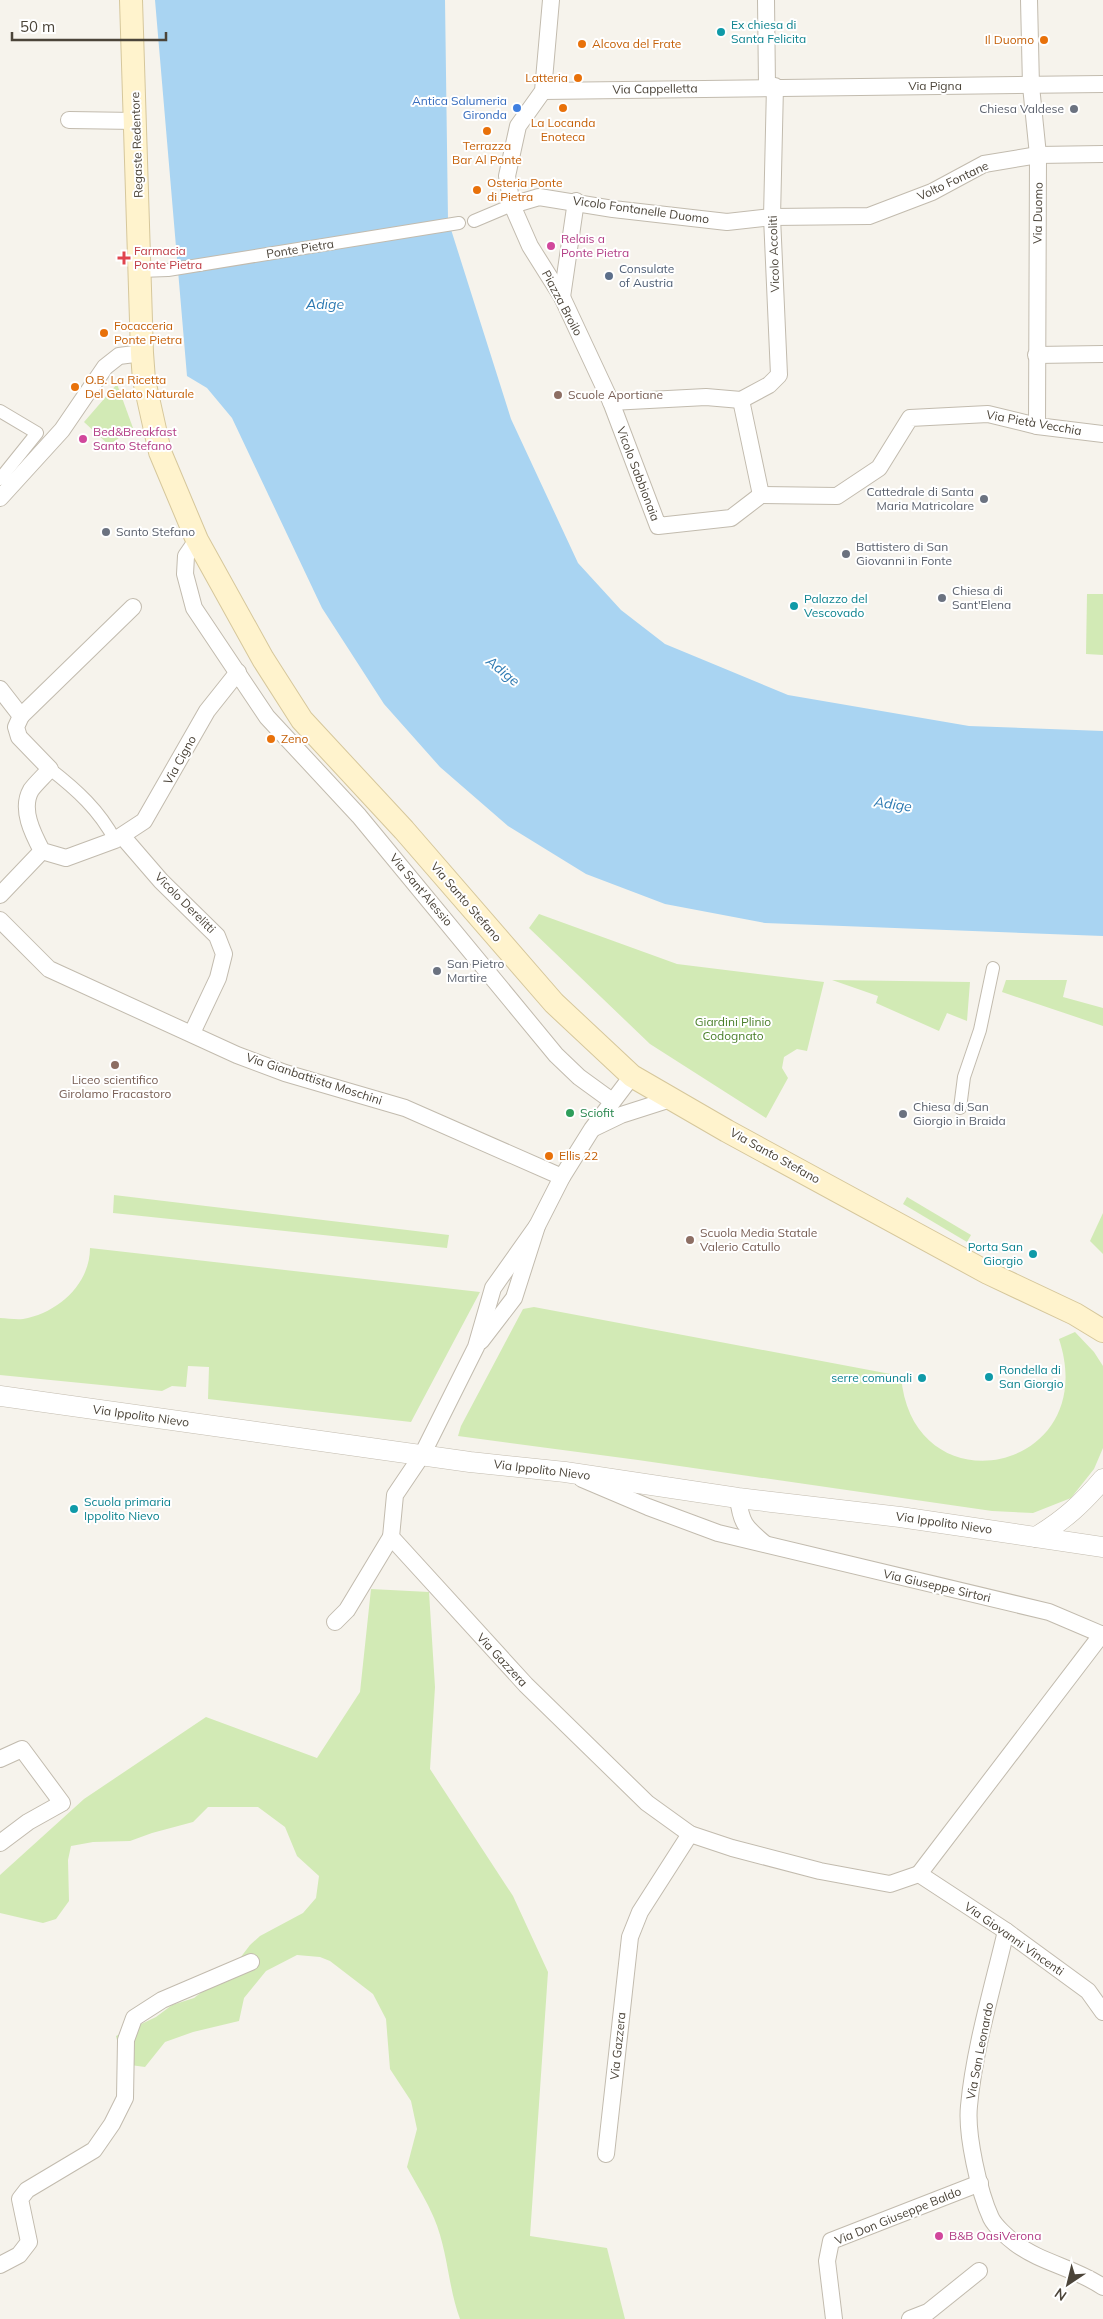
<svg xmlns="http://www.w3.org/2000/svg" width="1103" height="2319" viewBox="0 0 1103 2319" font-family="Mulish,sans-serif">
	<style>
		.green { fill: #d2eab5 }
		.water { fill: #a9d4f2 }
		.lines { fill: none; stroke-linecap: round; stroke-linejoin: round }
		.pedestrian-casing { stroke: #c2bbae; stroke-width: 14 }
		.minor-casing { stroke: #c2bbae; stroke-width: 18 }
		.tertiary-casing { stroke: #c2bbae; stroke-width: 21 }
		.secondary-casing { stroke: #d6c79b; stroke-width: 24 }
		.pedestrian { stroke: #fff; stroke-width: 12 }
		.minor { stroke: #fff; stroke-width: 16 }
		.tertiary { stroke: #fff; stroke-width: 20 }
		.secondary { stroke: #fff3cd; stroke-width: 22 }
		.culture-dot { fill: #0f9aa8; stroke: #fff; stroke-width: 2 }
		.food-dot { fill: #e8710a; stroke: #fff; stroke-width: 2 }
		.shop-dot { fill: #3f7fe0; stroke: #fff; stroke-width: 2 }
		.worship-dot { fill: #6b7280; stroke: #fff; stroke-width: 2 }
		.hotel-dot { fill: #d1479c; stroke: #fff; stroke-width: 2 }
		.health-dot { fill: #e0444e; stroke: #fff; stroke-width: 2 }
		.service-dot { fill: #5c6f8a; stroke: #fff; stroke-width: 2 }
		.education-dot { fill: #8d6e63; stroke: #fff; stroke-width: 2 }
		.leisure-dot { fill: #2e9e5b; stroke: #fff; stroke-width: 2 }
		.labels { text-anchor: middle; stroke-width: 4; stroke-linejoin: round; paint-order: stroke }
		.culture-label { font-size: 12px; fill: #0d838f; stroke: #fff; text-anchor: start }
		.food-label { font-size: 12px; fill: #c56008; stroke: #fff; text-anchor: start }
		.street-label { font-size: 12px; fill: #4b4439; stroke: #fff }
		.shop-label { font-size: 12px; fill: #366cbe; stroke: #fff; text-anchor: end }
		.worship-label { font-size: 12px; fill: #5b616d; stroke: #fff; text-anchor: start }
		.hotel-label { font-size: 12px; fill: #b23c85; stroke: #fff; text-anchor: start }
		.health-label { font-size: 12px; fill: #be3a42; stroke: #fff; text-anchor: start }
		.service-label { font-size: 12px; fill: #4e5e75; stroke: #fff; text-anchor: start }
		.education-label { font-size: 12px; fill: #785e54; stroke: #fff; text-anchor: start }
		.park-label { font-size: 12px; fill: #4a7f2a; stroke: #fff }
		.leisure-label { font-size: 12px; fill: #27864d; stroke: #fff; text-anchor: start }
		.water-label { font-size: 14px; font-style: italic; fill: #2e7ab2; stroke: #fff }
	</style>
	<rect width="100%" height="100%" fill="#f6f3ec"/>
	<!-- green -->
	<g class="green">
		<path d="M117 384 133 428 109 445 84 422Z"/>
		<path d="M1087 594H1103V655L1086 654Z"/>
		<path d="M539 914 677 964 824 982 807 1051 797 1049 784 1057 782 1068 788 1078 766 1118 650 1044 529 928Z"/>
		<path d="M832 980 970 982 967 1021 947 1013 939 1031 876 1003 878 996Z"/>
		<path d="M1006 980H1067L1063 997 1103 1008V1026L1002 992Z"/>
		<path d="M114 1195 449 1235 447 1248 113 1213Z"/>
		<path d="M907 1197 971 1235 967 1242 903 1204Z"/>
		<path d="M1103 1213V1254L1090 1241Z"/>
		<path d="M90 1248 480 1292 411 1422 208 1399 209 1367 188 1366 186 1387 172 1386 162 1391 0 1375V1318C7 1318 16 1320 23 1319 58 1313 90 1284 90 1248Z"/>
		<path d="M534 1307 901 1376C912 1512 1103 1473 1059 1339L1075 1332 1094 1352 1103 1366V1448L1094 1469 1071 1498 1033 1513 992 1511 638 1460 458 1436 461 1426 523 1309Z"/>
		<path d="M371 1589 429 1592 435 1687 430 1769 513 1896 548 1972 530 2236 607 2248 625 2319H460C448 2287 448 2251 434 2218 427 2201 416 2184 407 2167L417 2129 411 2101 390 2069 386 2019 373 1994 330 1961 320 1957 297 1955 266 1971 244 1998 239 2021 193 2032 165 2042 145 2067 123 2064 116 2036 156 2017 172 2005 194 1998 231 1970 250 1945 260 1936 303 1913 316 1898 319 1876 297 1856 285 1827 258 1807H208L193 1822 152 1833 130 1841 93 1842 71 1846 68 1860 69 1901 56 1919 43 1923 0 1913V1875L84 1799 206 1717 317 1758 360 1692Z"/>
	</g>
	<!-- water -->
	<path class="water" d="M155 0H445L448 220 511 419 578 563 621 610 665 644 788 695 969 726 1103 731V936L765 923 665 904 586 874 508 826 440 767 384 704 322 608 232 418 207 388 187 376Z"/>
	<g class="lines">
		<!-- pedestrian casing -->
		<g class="pedestrian-casing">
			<g id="pedestrian">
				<path d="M474 221 512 205"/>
				<path d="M140 271 168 270 459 223"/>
				<path d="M0 411 37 433 0 479"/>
				<path d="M50 769C77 790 99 810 115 840"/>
				<path d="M960 1108 964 1077 980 1030 993 968"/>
			</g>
		</g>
		<!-- minor casing -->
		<g class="minor-casing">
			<g id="minor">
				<path d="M551 0 543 91 518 126 507 176 512 205 530 246 562 297 611 402 658 526 731 518 761 495"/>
				<path d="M766 0 767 86"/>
				<path d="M1029 0 1031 86 1038 155 1037 426"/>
				<path d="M543 91 1103 84"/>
				<path d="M69 120 136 121"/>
				<path d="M512 205 539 197 613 209 727 222 772 217 869 216 932 192 984 164 1038 155 1103 154"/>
				<path d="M562 297 576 201"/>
				<path d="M1036 355 1103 354"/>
				<path d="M741 400 769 385 779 375 772 217 775 86"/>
				<path d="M741 400 761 495"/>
				<path d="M611 402 706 397 741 400"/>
				<path d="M761 495 837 496 879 468 910 418 988 414 1037 426 1103 434"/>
				<path d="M0 498 62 430 105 367 119 356 142 353"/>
				<path d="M197 540 186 556 185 574 194 608 267 717 359 816 556 1055 579 1077 612 1101"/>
				<path d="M0 689 21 716 16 727 19 737 50 769C44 776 36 783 31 790 20 809 33 834 42 851L66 858 115 840 144 821 207 711 238 672"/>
				<path d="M21 716 133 607"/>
				<path d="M123 837 161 881 217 936 224 954 218 978 192 1033"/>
				<path d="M0 895 42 851"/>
				<path d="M0 920 49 969 237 1055 285 1073 405 1108 562 1177"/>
				<path d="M594 1128 621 1115 671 1099"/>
				<path d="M537 1226 493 1288 476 1347 422 1455 395 1495 391 1537 526 1685 647 1803 690 1834 732 1848 820 1871 890 1884 919 1874"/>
				<path d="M481 1341 514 1298 537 1226 562 1177 592 1129 632 1076"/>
				<path d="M582 1479 648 1507 718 1533 1049 1612 1103 1635"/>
				<path d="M738 1498C741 1523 745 1527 764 1543"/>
				<path d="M335 1622 347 1610 391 1537"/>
				<path d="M0 1759 22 1749 62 1803 28 1822 0 1843"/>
				<path d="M919 1874 1102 1634"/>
				<path d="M919 1874 1006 1931 1088 1991 1103 2012"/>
				<path d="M1006 1931C993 1986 974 2050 969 2106 966 2134 979 2192 991 2218 995 2226 1007 2237 1015 2243 1041 2263 1076 2268 1103 2287"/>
				<path d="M606 2154 630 1937 640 1912 690 1834"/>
				<path d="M0 2265 19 2255 29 2242 20 2199 27 2190 94 2150 112 2124 125 2098 126 2040 134 2018 162 2000 251 1962"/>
				<path d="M834 2319 827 2261 831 2241 980 2183"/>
				<path d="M910 2319 928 2312 979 2271"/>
			</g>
		</g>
		<!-- tertiary casing -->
		<g class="tertiary-casing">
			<g id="tertiary">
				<path d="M0 1396 470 1462 565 1472 738 1498 900 1517 1103 1547"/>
				<path d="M1036 1537C1064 1520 1082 1504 1103 1479"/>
			</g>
		</g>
		<!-- secondary casing -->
		<g class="secondary-casing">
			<path id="secondary" d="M131 0 142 353 144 380 160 452 197 540 263 659 302 720 404 830 554 1003 632 1076 727 1131 988 1273 1075 1314 1103 1331"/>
		</g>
		<!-- pedestrian -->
		<use href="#pedestrian" class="pedestrian"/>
		<!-- minor -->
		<use href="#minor" class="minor"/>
		<!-- tertiary -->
		<use href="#tertiary" class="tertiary"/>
		<!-- secondary -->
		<use href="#secondary" class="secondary"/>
	</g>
	<!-- markers -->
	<g class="culture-dot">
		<circle cx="721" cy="32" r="5"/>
		<circle cx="794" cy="606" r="5"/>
		<circle cx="1033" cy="1254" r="5"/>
		<circle cx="989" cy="1377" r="5"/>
		<circle cx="922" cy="1378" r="5"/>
		<circle cx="74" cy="1509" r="5"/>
	</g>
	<g class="food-dot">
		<circle cx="1044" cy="40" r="5"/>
		<circle cx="582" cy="44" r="5"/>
		<circle cx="578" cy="78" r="5"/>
		<circle cx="563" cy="108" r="5"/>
		<circle cx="487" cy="131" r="5"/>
		<circle cx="477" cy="190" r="5"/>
		<circle cx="104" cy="333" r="5"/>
		<circle cx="75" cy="387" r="5"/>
		<circle cx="271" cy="739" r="5"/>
		<circle cx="549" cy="1156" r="5"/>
	</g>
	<circle class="shop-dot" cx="517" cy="108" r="5"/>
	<g class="worship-dot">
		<circle cx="1074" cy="109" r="5"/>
		<circle cx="984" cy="499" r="5"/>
		<circle cx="106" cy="532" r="5"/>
		<circle cx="846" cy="554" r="5"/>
		<circle cx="942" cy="598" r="5"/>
		<circle cx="437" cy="971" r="5"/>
		<circle cx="903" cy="1114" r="5"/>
	</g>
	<g class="hotel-dot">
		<circle cx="551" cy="246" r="5"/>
		<circle cx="83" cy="439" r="5"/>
		<circle cx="939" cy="2236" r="5"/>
	</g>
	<path class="health-dot" d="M121.5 250.5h5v5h5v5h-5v5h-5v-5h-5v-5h5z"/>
	<circle class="service-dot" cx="609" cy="276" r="5"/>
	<g class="education-dot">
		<circle cx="558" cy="395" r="5"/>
		<circle cx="115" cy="1065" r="5"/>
		<circle cx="690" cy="1240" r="5"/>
	</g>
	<circle class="leisure-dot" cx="570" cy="1113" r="5"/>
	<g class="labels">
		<!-- culture labels -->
		<g class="culture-label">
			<text x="731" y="29">Ex chiesa di<tspan x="731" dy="14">Santa Felicita</tspan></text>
			<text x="804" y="603">Palazzo del<tspan x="804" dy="14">Vescovado</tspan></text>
			<text x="1023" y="1251" text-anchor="end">Porta San<tspan x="1023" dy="14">Giorgio</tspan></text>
			<text x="999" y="1374">Rondella di<tspan x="999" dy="14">San Giorgio</tspan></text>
			<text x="912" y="1382" text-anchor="end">serre comunali</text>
			<text x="84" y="1506">Scuola primaria<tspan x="84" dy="14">Ippolito Nievo</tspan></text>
		</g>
		<!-- food labels -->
		<g class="food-label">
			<text x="1034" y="44" text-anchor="end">Il Duomo</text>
			<text x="592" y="48">Alcova del Frate</text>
			<text x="568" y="82" text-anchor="end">Latteria</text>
			<text x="563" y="127" text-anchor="middle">La Locanda<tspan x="563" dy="14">Enoteca</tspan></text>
			<text x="487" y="150" text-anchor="middle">Terrazza<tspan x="487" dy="14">Bar Al Ponte</tspan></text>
			<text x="487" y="187">Osteria Ponte<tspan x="487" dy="14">di Pietra</tspan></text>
			<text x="114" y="330">Focacceria<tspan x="114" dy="14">Ponte Pietra</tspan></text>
			<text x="85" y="384">O.B. La Ricetta<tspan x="85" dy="14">Del Gelato Naturale</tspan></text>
			<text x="281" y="743">Zeno</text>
			<text x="559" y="1160">Ellis 22</text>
		</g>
		<!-- street labels -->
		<g class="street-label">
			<text x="935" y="90">Via Pigna</text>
			<text transform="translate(655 89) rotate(-1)" y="4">Via Cappelletta</text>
			<text transform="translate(137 145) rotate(-92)" y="4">Regaste Redentore</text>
			<text transform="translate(953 181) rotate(-25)" y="4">Volto Fontane</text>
			<text transform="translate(641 210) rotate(8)" y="4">Vicolo Fontanelle Duomo</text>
			<text transform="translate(1038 213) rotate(-89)" y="4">Via Duomo</text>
			<text transform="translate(300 249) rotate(-9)" y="4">Ponte Pietra</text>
			<text transform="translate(774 254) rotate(-92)" y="4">Vicolo Accoliti</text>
			<text transform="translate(562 303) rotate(62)" y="4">Piazza Broilo</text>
			<text transform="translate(1034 423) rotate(10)" y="4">Via Pietà Vecchia</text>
			<text transform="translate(638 474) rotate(69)" y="4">Vicolo Sabbionaia</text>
			<text transform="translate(180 760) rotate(-61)" y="4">Via Cigno</text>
			<text transform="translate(421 890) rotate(50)" y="4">Via Sant'Alessio</text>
			<text transform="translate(466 902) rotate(49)" y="4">Via Santo Stefano</text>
			<text transform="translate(185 903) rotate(45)" y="4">Vicolo Derelitti</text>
			<text transform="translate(314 1079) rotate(18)" y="4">Via Gianbattista Moschini</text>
			<text transform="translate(775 1156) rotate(29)" y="4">Via Santo Stefano</text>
			<text transform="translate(141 1416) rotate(8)" y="4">Via Ippolito Nievo</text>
			<text transform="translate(542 1470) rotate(7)" y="4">Via Ippolito Nievo</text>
			<text transform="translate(944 1523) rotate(8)" y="4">Via Ippolito Nievo</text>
			<text transform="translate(937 1586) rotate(13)" y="4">Via Giuseppe Sirtori</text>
			<text transform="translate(502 1660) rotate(47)" y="4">Via Gazzera</text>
			<text transform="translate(1014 1939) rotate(35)" y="4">Via Giovanni Vincenti</text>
			<text transform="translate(618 2046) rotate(-84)" y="4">Via Gazzera</text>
			<text transform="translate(980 2051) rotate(-79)" y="4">Via San Leonardo</text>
			<text transform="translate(898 2216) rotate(-22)" y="4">Via Don Giuseppe Baldo</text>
		</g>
		<!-- shop labels -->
		<g class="shop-label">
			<text x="507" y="105">Antica Salumeria<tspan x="507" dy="14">Gironda</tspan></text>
		</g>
		<!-- worship labels -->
		<g class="worship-label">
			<text x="1064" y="113" text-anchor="end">Chiesa Valdese</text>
			<text x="974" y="496" text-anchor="end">Cattedrale di Santa<tspan x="974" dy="14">Maria Matricolare</tspan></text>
			<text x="116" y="536">Santo Stefano</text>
			<text x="856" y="551">Battistero di San<tspan x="856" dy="14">Giovanni in Fonte</tspan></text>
			<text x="952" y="595">Chiesa di<tspan x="952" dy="14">Sant'Elena</tspan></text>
			<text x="447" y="968">San Pietro<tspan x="447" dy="14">Martire</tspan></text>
			<text x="913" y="1111">Chiesa di San<tspan x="913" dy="14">Giorgio in Braida</tspan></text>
		</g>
		<!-- hotel labels -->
		<g class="hotel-label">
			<text x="561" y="243">Relais a<tspan x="561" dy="14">Ponte Pietra</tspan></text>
			<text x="93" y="436">Bed&amp;Breakfast<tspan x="93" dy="14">Santo Stefano</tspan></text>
			<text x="949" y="2240">B&amp;B OasiVerona</text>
		</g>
		<!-- health labels -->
		<g class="health-label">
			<text x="134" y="255">Farmacia<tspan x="134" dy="14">Ponte Pietra</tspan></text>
		</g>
		<!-- service labels -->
		<g class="service-label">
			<text x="619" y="273">Consulate<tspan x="619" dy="14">of Austria</tspan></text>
		</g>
		<!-- education labels -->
		<g class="education-label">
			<text x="568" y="399">Scuole Aportiane</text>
			<text x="115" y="1084" text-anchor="middle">Liceo scientifico<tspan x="115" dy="14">Girolamo Fracastoro</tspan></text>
			<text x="700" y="1237">Scuola Media Statale<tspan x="700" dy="14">Valerio Catullo</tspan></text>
		</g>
		<!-- park labels -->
		<g class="park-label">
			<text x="733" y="1026">Giardini Plinio<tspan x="733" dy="14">Codognato</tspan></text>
		</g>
		<!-- leisure labels -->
		<g class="leisure-label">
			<text x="580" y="1117">Sciofit</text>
		</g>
		<!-- water labels -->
		<g class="water-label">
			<text x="325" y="309">Adige</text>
			<text transform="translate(503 671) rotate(39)" y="5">Adige</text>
			<text transform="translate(893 804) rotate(8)" y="5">Adige</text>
		</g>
	</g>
	<!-- north arrow -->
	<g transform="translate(1068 2284) rotate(215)" stroke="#ffffff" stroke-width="4" paint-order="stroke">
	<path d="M0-4L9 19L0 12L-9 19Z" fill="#4b4439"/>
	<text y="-8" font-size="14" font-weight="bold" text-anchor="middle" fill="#4b4439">N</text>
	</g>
	<!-- scale -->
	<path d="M12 32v8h154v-8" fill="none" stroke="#4b4439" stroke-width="2.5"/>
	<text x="20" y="32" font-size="15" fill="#4b4439" stroke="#ffffff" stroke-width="4" paint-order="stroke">50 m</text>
</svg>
